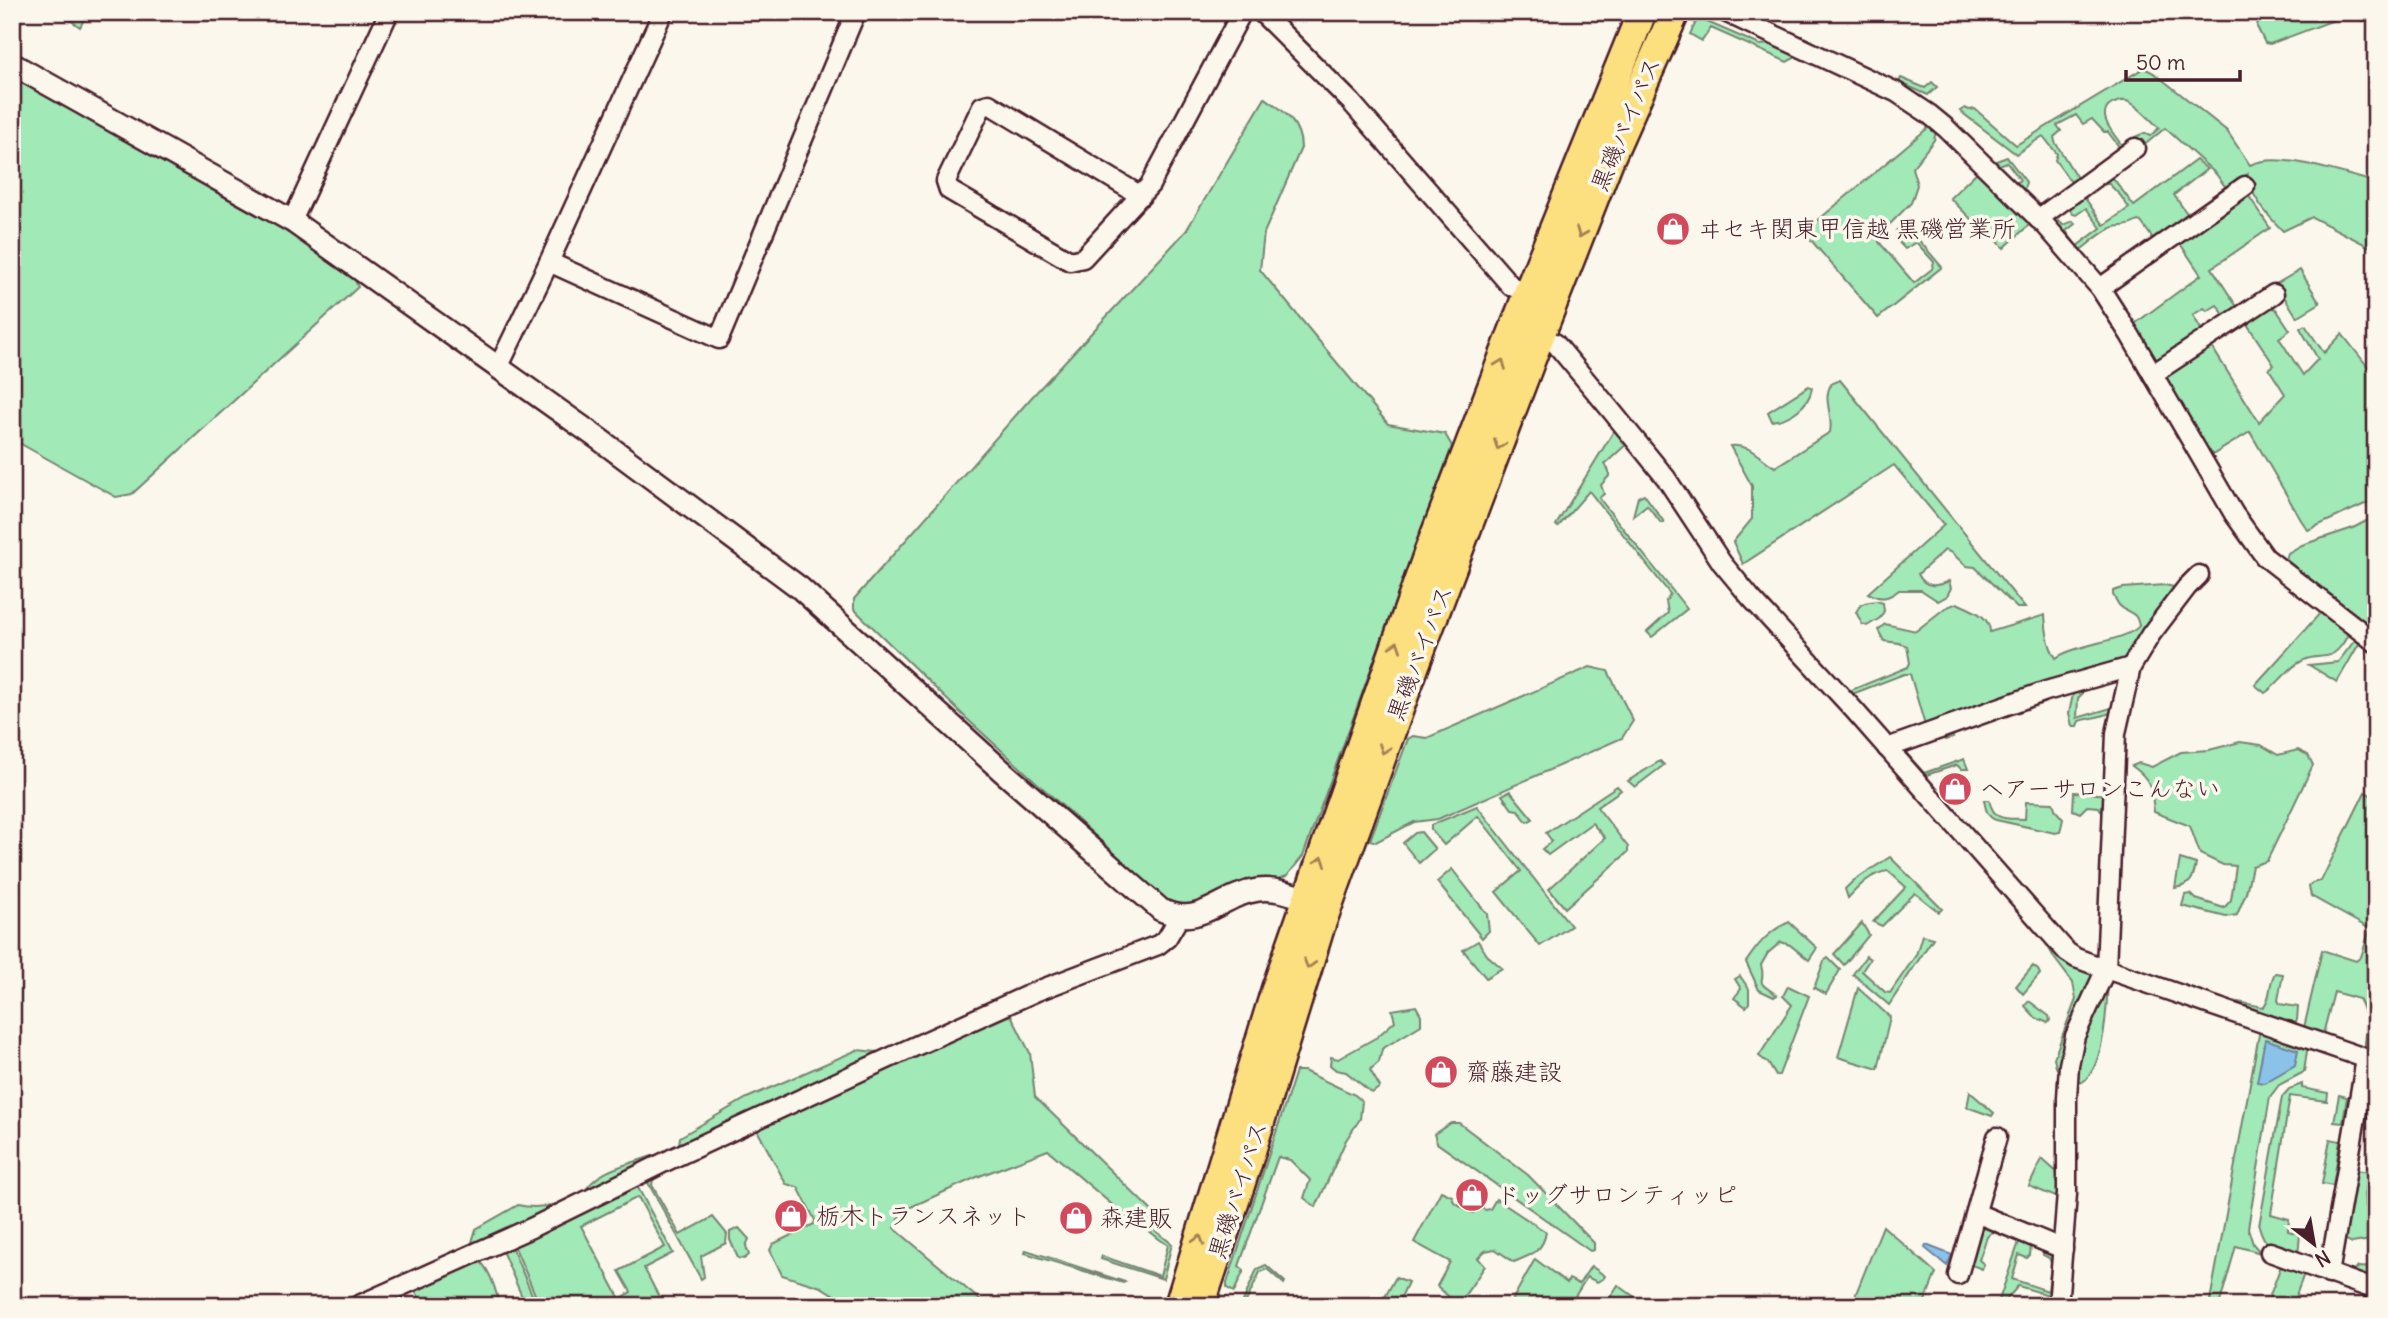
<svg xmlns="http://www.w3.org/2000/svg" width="2388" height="1318" viewBox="0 0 2388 1318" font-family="Delius,'Klee One',sans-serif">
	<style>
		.green { fill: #a1e9b7; stroke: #768471; stroke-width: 2; fill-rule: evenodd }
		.water { fill: #8ac2e9; stroke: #70819d; stroke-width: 2 }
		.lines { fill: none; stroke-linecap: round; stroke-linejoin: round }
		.minor-casing { stroke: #4a1f2b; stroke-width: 23 }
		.tertiary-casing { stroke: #4a1f2b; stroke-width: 26 }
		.trunk-casing { stroke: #4a1f2b; stroke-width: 33 }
		.minor { stroke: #fbf7ec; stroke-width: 18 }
		.tertiary { stroke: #fbf7ec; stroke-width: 21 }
		.trunk { stroke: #fce080; stroke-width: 28 }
		.oneway { stroke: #a38056 }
		.labels { text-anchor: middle; stroke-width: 7; stroke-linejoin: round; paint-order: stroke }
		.street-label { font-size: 24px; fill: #4a1f2b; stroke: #fbf7ec }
		.poi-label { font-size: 24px; fill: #4a1f2b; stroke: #fbf7ec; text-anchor: start }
	</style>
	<rect width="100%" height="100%" fill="#fbf7ec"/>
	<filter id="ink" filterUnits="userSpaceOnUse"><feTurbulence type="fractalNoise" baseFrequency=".0143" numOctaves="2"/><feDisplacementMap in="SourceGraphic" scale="14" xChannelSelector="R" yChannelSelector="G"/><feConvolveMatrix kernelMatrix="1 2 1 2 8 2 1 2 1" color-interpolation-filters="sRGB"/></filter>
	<g filter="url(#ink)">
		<!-- green -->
		<g class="green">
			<path d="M59 12H88L80 27Z"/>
			<path d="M2259 12H2375V19L2363 21 2350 14 2270 44 2265 43 2257 27Z"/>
			<path d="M1698 18 1760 45 1771 44 1798 56 1787 62 1711 28 1702 41 1690 34Z"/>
			<path d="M2144 68 2154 73 2227 131 2250 165C2281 150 2343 175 2376 182V245L2368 246 2312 217 2283 231C2268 216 2249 195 2248 174L2227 189 2216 174 2165 128 2142 147 2135 137 2144 133 2150 136 2159 128C2152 121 2137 105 2129 102 2123 99 2117 102 2112 104 2094 114 2115 135 2123 147L2120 148 2108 132H2104L2092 119 2083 124 2076 115 2057 125 2061 131 2054 137 2055 142 2077 178 2071 182 2055 160 2057 154 2043 136 2016 154 1960 111 1965 108 1969 110 1975 109 2016 145Z"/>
			<path d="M12 75 290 234 352 273 358 287 132 494 116 497 12 439Z"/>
			<path d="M1901 78 1925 88 1932 82 1937 87 1928 95 1899 82Z"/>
			<path d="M1265 98C1284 110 1301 124 1301 148L1264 233 1260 270 1388 424 1445 434 1452 446 1303 856 1287 876 1193 906 1170 904 966 718 854 609V599L1031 398 1186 231Z"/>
			<path d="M1930 126 1936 131 1934 140 1912 168 1917 185 1911 203 1878 236 1879 242 1914 283 1932 269 1934 262 1916 242 1905 249 1896 239V231L1904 223 1942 267 1878 318 1804 232Z"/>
			<path d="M2007 157 2026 182 2023 194 2014 186 2020 180 2007 162 1994 167 1991 163Z"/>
			<path d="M2196 160 2207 169 2174 195 2188 215 2154 240 2141 222 2138 221C2124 229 2122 224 2111 228 2100 233 2089 244 2079 251L2052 222 2053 215 2063 225 2073 221 2075 224 2066 231 2077 246 2101 228 2086 208 2076 215 2073 214 2066 205 2082 194 2104 225 2129 208 2120 195 2108 183 2095 189 2093 186 2110 174 2134 206Z"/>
			<path d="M1978 171 2031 223 2004 248 1987 230 1984 232 1950 198Z"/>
			<path d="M2247 193 2270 228 2212 268 2239 310 2156 364 2133 325 2201 275 2177 239ZM2217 305 2224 315 2201 329 2193 315 2204 308 2207 311Z"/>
			<path d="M2300 270 2320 303 2297 317 2276 284Z"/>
			<path d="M2268 306 2276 309 2290 330 2279 338 2303 375 2318 359 2300 328 2305 325 2324 353 2342 334 2376 377V499L2308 530 2301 520 2250 432 2209 457 2162 376 2210 344 2259 422 2285 394 2269 369 2274 365 2247 324 2249 317Z"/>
			<path d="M1840 380 2025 608H2017L1975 567 1966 566 1952 553 1945 550 1918 574C1925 588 1936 587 1949 581L1951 588 1947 596 1938 601 1921 590H1899C1888 599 1881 600 1868 593L1944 525 1894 465 1743 564 1733 542 1752 519V486L1730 446C1750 443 1760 459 1775 467L1830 432C1834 416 1821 398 1832 383Z"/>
			<path d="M1809 386 1812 388C1809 406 1790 419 1772 421L1768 412Z"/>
			<path d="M1617 426 1630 441 1605 464 1609 471V476L1601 485 1604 494 1599 498 1687 609 1652 637 1647 632 1668 613 1666 601 1670 594 1589 491 1558 527 1556 525Z"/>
			<path d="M1644 494 1664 522 1661 523 1647 505 1633 516 1638 497Z"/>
			<path d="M2376 516V632L2286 560 2288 553 2302 545 2353 528Z"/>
			<path d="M2165 585 2178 588 2131 662 1926 729 1910 674H1904L1847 696 1844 693 1908 667 1910 663 1907 646 1899 643 1884 641 1878 630 1885 624 1916 631 1945 608 1957 603C1971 610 1990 615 1990 632L2045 615C2046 629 2047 644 2056 658 2075 644 2127 641 2139 626 2136 609 2128 615 2119 605 2117 602 2115 598 2113 595V591L2123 588Z"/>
			<path d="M1877 601 1883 603 1884 611 1880 618 1867 626 1862 624 1856 612C1861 602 1866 602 1877 601Z"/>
			<path d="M2321 612 2348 632C2347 638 2345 641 2341 646 2328 663 2318 652 2302 661 2287 668 2279 684 2265 693L2255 685Z"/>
			<path d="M2356 639 2360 642 2337 682 2309 665 2338 662Z"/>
			<path d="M1590 667 1608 671 1633 721 1622 738 1438 819 1414 822 1376 842 1370 840 1408 739 1413 736 1427 738Z"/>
			<path d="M2117 675H2123L2126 678C2115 717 2118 712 2079 721L2077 726H2072L2069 713 2074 690 2078 687 2082 690V694L2078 698 2077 718 2115 707 2122 686Z"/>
			<path d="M1952 730 1954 733 1953 738 1945 740 1939 737 1908 747V755L1924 773 1964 759 1968 769H1961L1957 765 1923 776 1901 753V747Z"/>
			<path d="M2240 742 2261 745 2278 755 2298 750 2308 755 2313 765 2267 861 2252 866 2246 893 2237 915 2226 917 2182 906 2185 895 2191 894 2196 899 2224 908 2231 900 2236 866 2223 865 2200 854 2190 826 2154 812C2151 788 2152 780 2132 766L2139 763 2152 767 2181 752 2209 750Z"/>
			<path d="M1660 761 1664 765 1635 787 1628 781Z"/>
			<path d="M1617 786 1621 790 1597 807 1628 847V852L1565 908 1549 889 1605 838 1592 823 1548 855 1542 849 1552 841 1546 833Z"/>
			<path d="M1510 791 1533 819 1527 822 1518 810 1512 809 1502 795Z"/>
			<path d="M2074 792 2108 795 2107 813 2103 814 2099 807 2087 806 2080 813 2073 810Z"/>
			<path d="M2365 792 2376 798V1054L2364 1050C2367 1031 2369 1016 2359 999L2334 992 2322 1038 2303 1032 2322 950 2356 961 2361 957 2370 929 2311 896 2309 887 2312 883 2321 881Z"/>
			<path d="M1984 800H1989C1994 822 2006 818 2025 819L2026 802 2053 803 2056 811 2063 819 2060 832 2055 833 1996 820C1986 816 1986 809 1984 800Z"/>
			<path d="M1477 806 1571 926 1540 946 1496 892 1521 871 1478 816 1444 845 1431 830V825Z"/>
			<path d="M1421 832 1435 849 1419 863 1403 843 1415 833Z"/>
			<path d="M1890 857 1942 909 1939 912 1915 893 1882 926 1873 922 1906 887 1888 871C1871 873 1859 886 1848 898L1845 889 1853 881Z"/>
			<path d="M2180 859 2196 864C2193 880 2191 885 2175 888Z"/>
			<path d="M1452 869 1487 914 1489 931 1482 938 1437 882Z"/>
			<path d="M1789 922 1817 948 1809 960 1790 945 1781 942 1768 953 1761 965C1767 986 1751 978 1777 995L1774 997 1759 990 1746 962C1758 944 1769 931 1789 922Z"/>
			<path d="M1862 923 1869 935 1844 965 1834 954Z"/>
			<path d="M2040 933 2108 979C2107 1005 2105 1062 2085 1080 2079 1085 2071 1083 2064 1082L2056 1067 2054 1058 2076 999 2073 983 2055 959Z"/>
			<path d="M1922 935 1933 938 1889 1005 1853 974 1866 956 1870 959 1862 971 1885 992 1890 993 1916 955Z"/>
			<path d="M1478 941 1487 955 1502 968 1486 978 1463 950Z"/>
			<path d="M1828 958 1840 970 1826 994 1814 988 1824 961Z"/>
			<path d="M2033 966 2038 970 2040 974 2023 994 2016 986Z"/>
			<path d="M2275 973 2283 974 2278 1000 2280 1004 2298 1007 2297 1020 2293 1026 2232 1008 2233 1001 2263 1007C2272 998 2268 984 2275 973Z"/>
			<path d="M1740 976 1749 989V1003L1746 1007 1734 998 1741 989 1735 979Z"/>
			<path d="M1788 986 1809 996 1779 1075 1776 1076 1768 1063 1759 1056 1792 1005 1783 996Z"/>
			<path d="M1858 988 1890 1017 1878 1069 1838 1057Z"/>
			<path d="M2029 1001 2049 1016 2050 1020 2048 1023 2036 1018 2025 1006Z"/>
			<path d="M1416 1006 1421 1015V1025L1382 1049 1379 1062 1370 1070 1380 1087 1372 1093 1346 1072 1336 1070 1330 1065 1331 1057 1338 1059 1377 1037 1395 1021 1392 1010Z"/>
			<path d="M1011 1015 1030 1053 1035 1097 1158 1217 1156 1221 1147 1224 1172 1244 1163 1279 1101 1259 1102 1256 1160 1276 1168 1245C1154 1237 1146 1225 1130 1220L1048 1150 977 1177 902 1211 894 1228 987 1306H852L821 1287 782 1275 770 1250 773 1244 814 1224 815 1220 798 1187 786 1184 756 1128 683 1150 679 1144 680 1137 747 1098 857 1050 877 1052 904 1060Z"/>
			<path d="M2260 1029 2308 1044 2304 1072 2279 1085 2270 1097 2248 1228 2253 1244 2261 1253 2236 1246 2219 1306H2209Z"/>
			<path d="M1296 1071H1304L1355 1095 1362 1101 1360 1119 1346 1140 1316 1207 1304 1198 1310 1180 1290 1160 1278 1157 1239 1266 1244 1270 1234 1292 1227 1288V1283Z"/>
			<path d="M2376 1075V1118L2366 1116Z"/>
			<path d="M2302 1084V1088L2328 1093 2327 1101 2290 1096 2271 1214 2289 1219 2288 1231 2300 1234 2298 1256C2277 1250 2265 1250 2259 1226L2282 1097 2289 1089Z"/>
			<path d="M1970 1092 1994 1113 1992 1116 1967 1107Z"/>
			<path d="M2339 1095 2347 1097 2343 1123 2334 1122Z"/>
			<path d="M1451 1123H1459L1528 1175 1594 1243V1250L1590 1251 1437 1143 1434 1134Z"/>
			<path d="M2330 1139 2340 1141 2333 1186 2322 1184Z"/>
			<path d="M655 1155H665L636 1184 673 1253 644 1268 660 1299 645 1306H540L513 1243 477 1248 472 1242 476 1229 518 1205C539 1210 563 1204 583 1195 595 1168 630 1165 655 1155ZM638 1197 665 1247 619 1271 631 1292 620 1299 581 1226Z"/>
			<path d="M2042 1159 2059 1174 2063 1200 2029 1186Z"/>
			<path d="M2357 1170 2376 1173V1180L2368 1183 2364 1194 2365 1207 2376 1210V1214L2370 1213 2375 1228 2371 1240 2352 1243 2345 1239 2344 1234Z"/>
			<path d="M663 1172 664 1174 653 1180 652 1185 680 1235 713 1217 727 1234 726 1243 701 1256 704 1277 701 1279 646 1179Z"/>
			<path d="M1441 1191 1452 1196 1454 1202 1473 1213 1479 1206 1485 1210 1490 1209 1496 1199 1546 1232C1543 1252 1530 1255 1514 1262L1495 1249 1485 1251 1478 1258 1485 1266 1463 1298 1471 1306H1459L1437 1286 1450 1262 1414 1242Z"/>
			<path d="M1883 1226 1936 1273 1923 1306H1851Z"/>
			<path d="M1987 1227 2003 1231 2002 1235 1992 1232 1987 1237 1979 1260 1984 1264 1982 1269 1969 1264 1980 1230Z"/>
			<path d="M739 1228 749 1239 746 1246 749 1255 744 1259 738 1258 730 1240V1232Z"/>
			<path d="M2020 1239 2031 1246 2030 1255 2027 1258 2019 1255 2012 1279 2048 1291 2051 1263 2049 1258 2043 1255 2044 1249C2062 1258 2054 1279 2052 1296L2018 1286 2007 1299 2005 1306H1997Z"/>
			<path d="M508 1247 512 1248 537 1306H526L503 1253V1248Z"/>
			<path d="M1026 1250 1125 1282 1123 1283 1025 1253Z"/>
			<path d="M1535 1259 1567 1283 1569 1279 1579 1284 1591 1266 1605 1276 1603 1279 1597 1282 1587 1277 1569 1306H1509Z"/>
			<path d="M480 1261C489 1270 495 1287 498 1300L494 1302 496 1306H422L415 1288Z"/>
			<path d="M2282 1263 2305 1271 2292 1306H2266Z"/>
			<path d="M1266 1265 1285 1282 1284 1284 1267 1269 1260 1272 1244 1306H1241L1257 1269Z"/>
			<path d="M2358 1267 2376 1268V1288L2353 1273Z"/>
			<path d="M1396 1277 1408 1282 1397 1306 1385 1297Z"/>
			<path d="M1618 1285 1639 1300 1641 1306H1605Z"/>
		</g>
		<!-- water -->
		<g class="water">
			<path d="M2265 1039 2298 1050 2295 1065 2264 1083 2257 1082Z"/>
			<path d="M1926 1245 1952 1255 1947 1266 1925 1248Z"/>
		</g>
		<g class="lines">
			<!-- minor casing -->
			<g class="minor-casing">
				<g id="minor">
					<path d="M1261 12 1351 102 1511 286 1528 293"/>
					<path d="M1725 12 1896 92 1929 114 1946 128 2046 226 2100 288 2130 335 2234 514 2265 557 2376 643"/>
					<path d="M1141 196 989 104 982 106 946 181 949 190 1070 261 1083 258 1150 185 1242 12"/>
					<path d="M2038 219 2135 148"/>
					<path d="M292 221 389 12"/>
					<path d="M549 262 719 339 856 12"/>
					<path d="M2100 288 2245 186"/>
					<path d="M1539 338 1555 343 1610 409 1666 478 1722 563 1751 598 1854 710 2067 952 2076 958 2106 969 2376 1062"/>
					<path d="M499 366 549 262 663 12"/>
					<path d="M2153 374 2274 294"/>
					<path d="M1887 748 2046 691 2131 667"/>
					<path d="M1976 1213 2063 1249"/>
					<path d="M2270 1252 2376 1290"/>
					<path d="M2329 1274 2366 1059"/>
					<path d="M1958 1275 1997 1137"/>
					<path d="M357 1306 531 1228 671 1159 887 1059 1037 991 1158 945 1167 938 1180 916"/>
					<path d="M2058 1306 2067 1194V1098L2069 1065 2075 1036 2106 969 2116 733 2131 667 2151 634 2187 587 2199 575"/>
				</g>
			</g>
			<!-- tertiary casing -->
			<g class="tertiary-casing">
				<path id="tertiary" d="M12 64 292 221 599 439 800 588 1001 770 1161 910C1203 929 1219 895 1258 890 1279 887 1302 898 1322 904"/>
			</g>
			<!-- trunk casing -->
			<g class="trunk-casing">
				<g id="trunk">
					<path d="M1179 1306 1276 989 1428 554 1528 293 1642 12"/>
					<path d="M1200 1306 1247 1164 1320 927 1416 662 1539 338 1609 160 1675 12"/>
				</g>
			</g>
			<!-- minor -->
			<use href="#minor" class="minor"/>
			<!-- tertiary -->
			<use href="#tertiary" class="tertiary"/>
			<!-- trunk -->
			<use href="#trunk" class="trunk"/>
		</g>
		<!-- one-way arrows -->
		<defs><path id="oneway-chevron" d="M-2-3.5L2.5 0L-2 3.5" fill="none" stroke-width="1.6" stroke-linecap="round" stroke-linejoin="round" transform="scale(1.75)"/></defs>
		<g class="oneway">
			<use href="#oneway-chevron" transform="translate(1581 233) rotate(112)"/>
			<use href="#oneway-chevron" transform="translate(1501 364) rotate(-69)"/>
			<use href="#oneway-chevron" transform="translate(1499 445) rotate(110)"/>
			<use href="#oneway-chevron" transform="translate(1396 646) rotate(-71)"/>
			<use href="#oneway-chevron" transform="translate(1384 749) rotate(110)"/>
			<use href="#oneway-chevron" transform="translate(1321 861) rotate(-71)"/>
			<use href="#oneway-chevron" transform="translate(1309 964) rotate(107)"/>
			<use href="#oneway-chevron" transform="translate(1199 1240) rotate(-73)"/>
		</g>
	</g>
	<!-- icons -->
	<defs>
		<g id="shop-disc" transform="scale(1.75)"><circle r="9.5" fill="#d1495b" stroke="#fbf7ec"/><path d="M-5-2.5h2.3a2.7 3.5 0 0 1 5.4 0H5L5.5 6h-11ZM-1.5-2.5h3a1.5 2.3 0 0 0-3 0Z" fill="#fff"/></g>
	</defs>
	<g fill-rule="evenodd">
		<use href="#shop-disc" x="1673" y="229"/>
		<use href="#shop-disc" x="1955" y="789"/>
		<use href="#shop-disc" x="1441" y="1072"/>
		<use href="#shop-disc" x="1472" y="1195"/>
		<use href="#shop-disc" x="791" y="1216"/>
		<use href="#shop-disc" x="1076" y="1218"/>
	</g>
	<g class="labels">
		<!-- street labels -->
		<g class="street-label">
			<text transform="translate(1626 124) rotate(-67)" y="8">黒磯バイパス</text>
			<text transform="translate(1420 653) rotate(-69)" y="8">黒磯バイパス</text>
			<text transform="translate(1238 1190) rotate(-72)" y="8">黒磯バイパス</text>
		</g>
		<!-- poi labels -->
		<g class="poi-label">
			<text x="1698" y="237">ヰセキ関東甲信越 黒磯営業所</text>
			<text x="1980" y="797">ヘアーサロンこんない</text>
			<text x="1466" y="1080">齋藤建設</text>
			<text x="1496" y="1203">ドッグサロンティッピ</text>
			<text x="816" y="1224">栃木トランスネット</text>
			<text x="1100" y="1226">森建販</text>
		</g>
	</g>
	<!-- margin -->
	<rect width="2388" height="1318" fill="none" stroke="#fbf7ec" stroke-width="42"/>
	<rect x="21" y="21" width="2346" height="1276" fill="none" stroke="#4a1f2b" stroke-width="2.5" filter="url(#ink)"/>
	<!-- north arrow -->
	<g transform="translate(2314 1244) rotate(149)" stroke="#fbf7ec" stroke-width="5" paint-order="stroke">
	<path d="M0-5L12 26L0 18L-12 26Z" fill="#4a1f2b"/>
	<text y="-10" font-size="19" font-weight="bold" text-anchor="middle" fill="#4a1f2b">N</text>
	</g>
	<!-- scale -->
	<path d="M2126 70v10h114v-10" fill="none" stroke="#4a1f2b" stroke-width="3.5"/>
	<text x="2136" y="70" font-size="21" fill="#4a1f2b" stroke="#fbf7ec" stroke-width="5" paint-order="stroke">50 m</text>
</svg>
